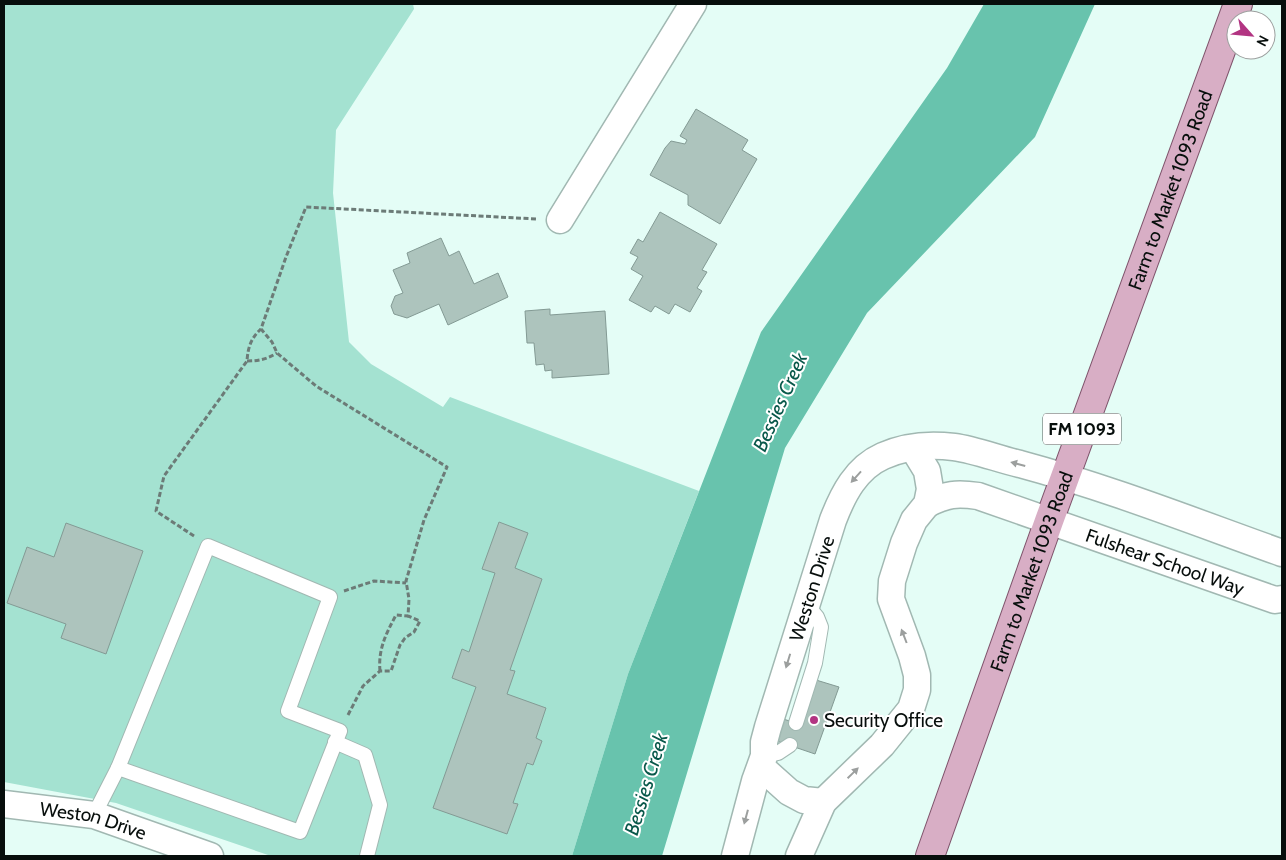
<svg xmlns="http://www.w3.org/2000/svg" width="1286" height="860" viewBox="0 0 1286 860" font-family="Cabin,sans-serif">
	<style>
		.green { fill: #a4e2d1 }
		.water { fill: #68c3ad }
		.building { fill: #adc4bd; stroke: #839a94 }
		.lines { fill: none; stroke-linecap: round; stroke-linejoin: round }
		.lane-casing { stroke: #a1b8b2; stroke-width: 16 }
		.street-casing { stroke: #a1b8b2; stroke-width: 29 }
		.primary-casing { stroke: #7e536b; stroke-width: 30 }
		.path { stroke: #6c7b77; stroke-width: 3; stroke-dasharray: 5 2.5; stroke-linecap: butt }
		.lane { stroke: #fff; stroke-width: 14 }
		.street { stroke: #fff; stroke-width: 26 }
		.primary { stroke: #d8aec5; stroke-width: 28 }
		.oneway { fill: #9c9f9e }
		.poi-dot { fill: #b23482; stroke: #fff; stroke-width: 2 }
		.labels { text-anchor: middle; stroke-width: 4; stroke-linejoin: round; paint-order: stroke }
		.shield { fill: #fff; stroke: #515655; stroke-width: 1 }
		.shield-label { font-size: 18px; font-weight: bold; fill: #070e0c }
		.street-label { font-size: 19px; fill: #070e0c; stroke: #fff }
		.poi-label { font-size: 19px; fill: #070e0c; stroke: #fff; text-anchor: start }
		.water-label { font-size: 20px; font-style: italic; fill: #08584a; stroke: #fff }
	</style>
	<rect width="100%" height="100%" fill="#e4fdf6"/>
	<!-- green -->
	<path class="green" d="M4 4H413L414 9 336 130 333 193 349 342 371 364 443 407 450 397 699 491 628 674 572 856H271L116 803 4 782Z"/>
	<!-- water -->
	<path class="water" d="M984 4H1095L1035 137 867 313 785 448 662 856H572L628 674 761 332 947 68Z"/>
	<!-- building -->
	<g class="building">
		<path d="M696 109 748 140 742 150 757 159 720 224 688 205V195L650 175 665 148 671 141 685 144 687 140 680 136Z"/>
		<path d="M660 212 717 244 702 270 707 272 697 288 702 291 690 312 675 304 669 314 655 306 651 312 629 300 643 276 631 269 638 257 630 253 638 239 643 242Z"/>
		<path d="M441 238 449 256 459 251 474 284 498 273 508 297 448 325 439 304 407 318 394 314 391 306 395 296 403 293 393 270 410 263 407 253Z"/>
		<path d="M550 309V315L605 311 609 374 552 378V370L545 371 544 364 536 365 534 343H527L525 311Z"/>
		<path d="M499 522 528 533 515 568 542 579 510 670 515 671 507 694 546 708 536 738 542 741 533 765 527 763 513 803 518 804 507 834 433 808 476 687 452 678 462 649 469 652 495 573 482 569Z"/>
		<path d="M66 523 143 551 106 654 61 638 66 624 7 603 27 547 54 557Z"/>
		<path d="M816 680 839 687 815 754 771 739 777 717 799 724Z"/>
	</g>
	<g class="lines">
		<!-- lane casing -->
		<g class="lane-casing">
			<g id="lane">
				<path d="M208 546 330 597 288 711 340 731 300 832 118 768Z"/>
				<path d="M796 723 815 663 821 627 817 617 806 604"/>
				<path d="M335 742 365 755 380 805 367 856"/>
				<path d="M764 756 778 753 790 745"/>
				<path d="M94 815 118 768"/>
			</g>
		</g>
		<!-- street casing -->
		<g class="street-casing">
			<g id="street">
				<path d="M560 220 693 4"/>
				<path id="s1" d="M927 504C947 494 956 493 978 496L1275 600 1282 599"/>
				<path d="M761 767 789 792 804 800 823 802"/>
				<path id="s2" d="M4 804 94 815 210 856"/>
				<path id="s3" d="M735 856 755 781 764 756V742L768 727 833 520C843 494 856 468 883 456 905 446 930 444 954 447 976 450 998 459 1020 464 1109 488 1195 522 1282 553"/>
				<path d="M799 856 823 802 882 745 911 709 917 690V675L912 656 891 599 892 581 904 543 914 520 927 504 930 489 927 471 913 448"/>
			</g>
		</g>
		<!-- primary casing -->
		<g class="primary-casing">
			<g id="primary">
				<path id="s4" d="M930 856 1049 521 1238 4"/>
			</g>
		</g>
		<!-- path -->
		<g class="path">
			<path d="M247 361C259 361 267 359 277 353"/>
			<path d="M194 536 156 511 164 476 247 361C248 347 251 338 261 329"/>
			<path d="M344 591 374 581 406 583"/>
			<path d="M380 671C378 649 386 634 396 615L408 616"/>
			<path d="M348 715 363 686 380 671H391L400 645 405 638 414 632 420 621 408 616 409 599 406 581 424 520 447 467 316 386 277 353 272 342 261 329 286 257 306 207 537 219"/>
		</g>
		<!-- lane -->
		<use href="#lane" class="lane"/>
		<!-- street -->
		<use href="#street" class="street"/>
		<!-- primary -->
		<use href="#primary" class="primary"/>
	</g>
	<!-- one-way arrows -->
	<defs><path id="oneway-solid" d="M-6-.8H1V-3.2L6.5 0L1 3.2V.8H-6Z" transform="scale(1.25)"/></defs>
	<g class="oneway">
		<use href="#oneway-solid" transform="translate(1018 464) rotate(-165)"/>
		<use href="#oneway-solid" transform="translate(856 477) rotate(132)"/>
		<use href="#oneway-solid" transform="translate(904 636) rotate(-111)"/>
		<use href="#oneway-solid" transform="translate(788 661) rotate(107)"/>
		<use href="#oneway-solid" transform="translate(853 773) rotate(-44)"/>
		<use href="#oneway-solid" transform="translate(746 817) rotate(105)"/>
	</g>
	<!-- markers -->
	<circle class="poi-dot" cx="814" cy="720" r="5"/>
	<g class="labels">
		<!-- shield labels -->
		<rect class="shield" x="1043" y="413.5" width="78" height="31" rx="4"/>
		<g class="shield-label">
			<text x="1082" y="435">FM 1093</text>
		</g>
		<!-- street labels -->
		<g class="street-label">
			<text dy="7" stroke="none"><textPath href="#s4" startOffset="708">Farm to Market 1093 Road</textPath></text>
			<text dy="7" stroke="none"><textPath href="#s1" startOffset="251">Fulshear School Way</textPath></text>
			<text dy="7" stroke="none"><textPath href="#s4" startOffset="302">Farm to Market 1093 Road</textPath></text>
			<text dy="7" stroke="none"><textPath href="#s3" startOffset="279">Weston Drive</textPath></text>
			<text dy="7" stroke="none"><textPath href="#s2" startOffset="91">Weston Drive</textPath></text>
		</g>
		<!-- poi labels -->
		<g class="poi-label">
			<text x="824" y="727">Security Office</text>
		</g>
		<!-- water labels -->
		<g class="water-label">
			<text transform="translate(780 402) rotate(-66)" y="7">Bessies Creek</text>
			<text transform="translate(646 784) rotate(-73)" y="7">Bessies Creek</text>
		</g>
	</g>
	<!-- border -->
	<rect width="1286" height="860" fill="none" stroke="#070e0c" stroke-width="10"/>
	<!-- north arrow -->
	<g transform="translate(1251 35) rotate(117)"><circle r="24" fill="#ffffff" stroke="#9c9f9e"/>
	<path d="M0-4L9 19L0 12L-9 19Z" fill="#b23482"/>
	<text y="-8" font-size="14" font-weight="bold" text-anchor="middle" fill="#070e0c">N</text>
	</g>
</svg>
